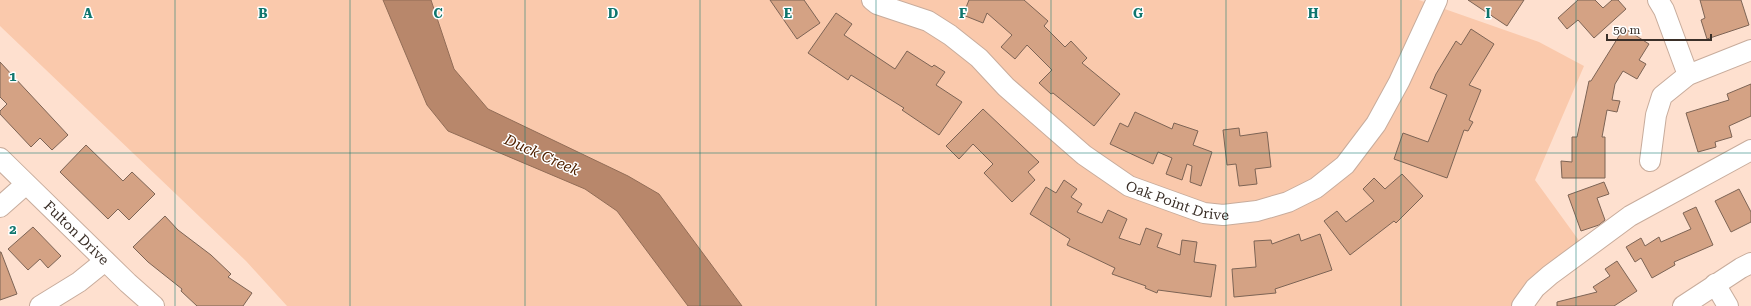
<svg xmlns="http://www.w3.org/2000/svg" width="1751" height="306" viewBox="0 0 1751 306" font-family="'Roboto Serif',serif">
	<style>
		.green { fill: #fac9ac }
		.water { fill: #b8876b; stroke: #926d57 }
		.building { fill: #d4a284; stroke: #7d6455 }
		.lines { fill: none; stroke-linecap: round; stroke-linejoin: round }
		.minor-casing { stroke: #c8ac9c; stroke-width: 22 }
		.minor { stroke: #fff; stroke-width: 20 }
		.grid { fill: none; stroke: #0f766e; stroke-width: 1; stroke-opacity: 0.55 }
		.labels { text-anchor: middle; stroke-width: 3; stroke-linejoin: round; paint-order: stroke }
		.street-label { font-size: 14px; fill: #3a2f28; stroke: #fff }
		.water-label { font-size: 15px; font-style: italic; fill: #502200; stroke: #fff }
		.grid-label { font-size: 13px; text-anchor: middle; font-weight: bold; fill: #0f766e; stroke: #fff; stroke-width: 3; stroke-linejoin: round; paint-order: stroke }
	</style>
	<rect width="100%" height="100%" fill="#fee0cf"/>
	<!-- green -->
	<path class="green" d="M0 0H1419L1539 42 1584 66 1535 180 1580 242 1515 306H287L246 261 0 26Z"/>
	<!-- water -->
	<path class="water" d="M383 0H431L454 69 488 109 628 176 659 194 742 306H688L617 211 585 189 448 131 427 105Z"/>
	<!-- building -->
	<g class="building">
		<path d="M770 0H804L820 23 797 39Z"/>
		<path d="M969 0H1024L1048 21 1044 26 1065 47 1071 41 1087 58 1082 63 1120 94 1094 126 1053 93 1051 94 1039 83 1052 70 1027 45 1015 59 1001 47 1012 35 987 13 983 23 963 15Z"/>
		<path d="M1468 0H1524L1507 26Z"/>
		<path d="M1578 0H1595L1603 8 1612 0H1618L1626 9 1594 38 1578 20 1567 29 1558 18Z"/>
		<path d="M1700 0H1741L1749 25 1707 39 1701 20 1705 18Z"/>
		<path d="M836 13 852 24 844 35 895 69 907 51 932 67 934 65 945 72 936 85 962 102 939 135 902 110 904 108 851 75 848 80 808 53Z"/>
		<path d="M1624 28 1649 44 1639 60 1646 64 1637 79 1623 71 1615 84 1612 100 1620 101 1617 112 1607 110 1602 137H1605V178H1562L1561 161 1572 162V137H1577L1589 81H1591Z"/>
		<path d="M1471 29 1494 44 1469 85 1481 90 1469 120 1473 122 1468 131 1464 130 1447 178 1394 159 1403 133 1428 142 1447 95 1430 88 1436 74 1456 41 1461 45Z"/>
		<path d="M0 62 68 135 52 150 40 138 31 147 0 114V111L7 104 0 97Z"/>
		<path d="M1751 84V116L1729 126 1732 137 1715 142 1716 147 1698 152 1686 113 1729 100 1727 94Z"/>
		<path d="M983 109 1039 162 1028 172 1035 180 1012 202 984 173 993 164 973 144 959 159 946 146Z"/>
		<path d="M1135 112 1172 129 1174 123 1198 131 1193 145 1212 152 1201 186 1190 182 1192 166 1187 164 1182 180 1166 174 1172 158 1158 152 1153 164 1110 144 1120 123 1128 127Z"/>
		<path d="M1239 128 1240 136 1267 132 1271 167 1255 169 1257 184 1239 186 1236 164 1227 165 1223 130Z"/>
		<path d="M86 145 123 181 132 172 155 194 129 220 118 209 108 219 60 172Z"/>
		<path d="M1402 174 1423 196 1396 223 1394 221 1350 255 1324 221 1337 211 1346 222 1374 201 1363 189 1374 178 1385 189Z"/>
		<path d="M1064 180 1077 189 1071 197 1082 204 1077 212 1102 223 1108 210 1127 219 1119 238 1140 245 1146 228 1162 234 1157 247 1180 255 1182 240 1197 242 1194 262 1216 265 1211 297 1158 290 1157 293 1145 288 1146 286 1112 274 1115 268 1067 245 1070 239 1030 214 1046 187 1056 193Z"/>
		<path d="M1604 182 1609 194 1597 198 1605 220 1599 225 1581 231 1568 195Z"/>
		<path d="M1739 189 1751 212V222L1731 232 1715 201Z"/>
		<path d="M1696 207 1713 245 1674 262 1675 265 1652 278 1641 258 1635 262 1626 247 1641 238 1645 246 1659 237 1661 242 1691 229 1683 213Z"/>
		<path d="M165 216 178 230 211 255 231 274 228 277 252 293 243 306H197L181 291 182 289 148 262 133 247Z"/>
		<path d="M33 227 61 256 48 268 40 259 28 270 8 249Z"/>
		<path d="M1299 234 1301 241 1320 234 1332 270 1275 289 1276 293 1234 297 1232 269 1256 267 1254 241 1271 240 1272 244Z"/>
		<path d="M0 252H1L17 294 0 300Z"/>
		<path d="M1617 261 1637 291 1614 306H1557V302L1597 292 1593 287 1610 276 1605 269Z"/>
	</g>
	<g class="lines">
		<!-- minor casing -->
		<g class="minor-casing">
			<g id="minor">
				<path id="s1" d="M872 0 877 4 928 21 950 35 979 58 1006 87 1084 155 1129 186 1204 213 1223 215 1257 211 1288 202 1316 188 1345 165 1376 124 1399 82 1437 0"/>
				<path d="M1658 0 1664 10 1688 75"/>
				<path id="s2" d="M0 158 128 283 154 306"/>
				<path d="M1650 161 1656 115 1662 96 1688 75 1751 50"/>
				<path d="M0 207 26 184"/>
				<path d="M1715 284 1728 306"/>
				<path d="M40 306 79 282 105 261"/>
				<path d="M1522 306 1535 288 1550 275 1630 216 1751 150"/>
				<path d="M1683 306 1741 268 1751 263"/>
			</g>
		</g>
		<!-- minor -->
		<use href="#minor" class="minor"/>
	</g>
	<!-- grid -->
	<path class="grid" d="M175 0V306M350 0V306M525 0V306M700 0V306M876 0V306M1051 0V306M1226 0V306M1401 0V306M1576 0V306M0 153H1751"/>
	<g class="labels">
		<!-- street labels -->
		<g class="street-label">
			<text dy="5" stroke="none"><textPath href="#s1" startOffset="372">Oak Point Drive</textPath></text>
			<text dy="5" stroke="none"><textPath href="#s2" startOffset="107">Fulton Drive</textPath></text>
		</g>
		<!-- water labels -->
		<g class="water-label">
			<text transform="translate(542 155) rotate(24)" y="5">Duck Creek</text>
		</g>
	</g>
	<g class="grid-label">
		<text x="88" y="18">A</text>
		<text x="263" y="18">B</text>
		<text x="438" y="18">C</text>
		<text x="613" y="18">D</text>
		<text x="788" y="18">E</text>
		<text x="963" y="18">F</text>
		<text x="1138" y="18">G</text>
		<text x="1313" y="18">H</text>
		<text x="1488" y="18">I</text>
		<text x="13" y="81">1</text>
		<text x="13" y="234">2</text>
	</g>
	<!-- scale -->
	<path d="M1607 34v6h104v-6" fill="none" stroke="#3a2f28" stroke-width="2"/>
	<text x="1613" y="34" font-size="12" fill="#3a2f28" stroke="#ffffff" stroke-width="3" paint-order="stroke">50 m</text>
</svg>
